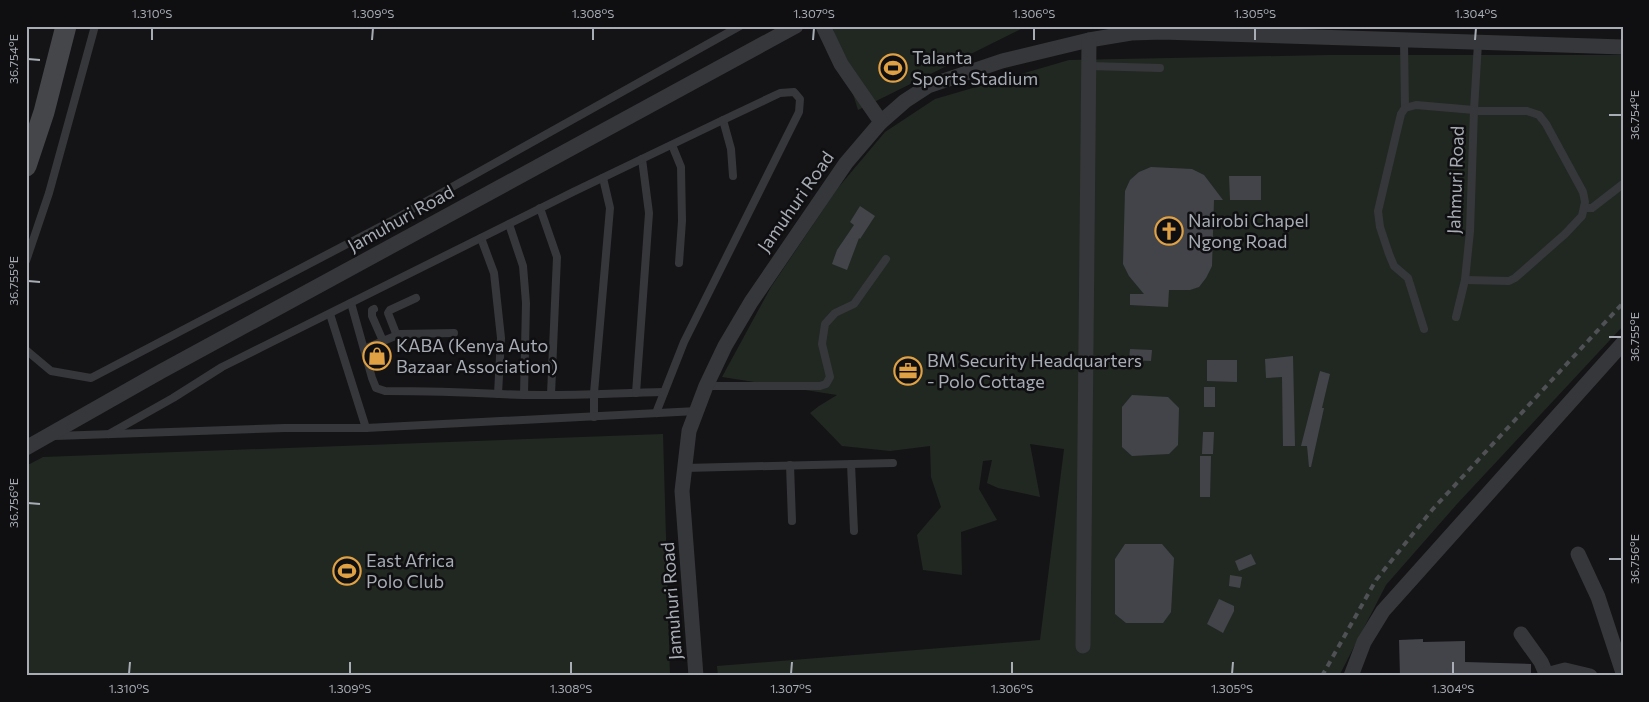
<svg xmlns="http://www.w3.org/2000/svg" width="1649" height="702" viewBox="0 0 1649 702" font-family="Commissioner,sans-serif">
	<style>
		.green { fill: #212821 }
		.building { fill: #434449 }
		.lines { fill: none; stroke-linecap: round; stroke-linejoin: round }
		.lane { stroke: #36373a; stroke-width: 8 }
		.street { stroke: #36373a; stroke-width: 15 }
		.secondary { stroke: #44464a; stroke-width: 21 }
		.rail { stroke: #4f5155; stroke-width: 4; stroke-dasharray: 6 5; stroke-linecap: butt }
		.ticks { fill: none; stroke: #a7acb5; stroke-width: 2 }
		.labels { text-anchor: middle; stroke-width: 5; stroke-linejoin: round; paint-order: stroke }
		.poi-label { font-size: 18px; fill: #a7acb5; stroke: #0f0f11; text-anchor: start }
		.street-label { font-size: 18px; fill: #a7acb5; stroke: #0f0f11 }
		.neatline { fill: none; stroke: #a7acb5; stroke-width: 2 }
		.ticks-label { font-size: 12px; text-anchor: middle; fill: #a7acb5 }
	</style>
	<rect width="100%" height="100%" fill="#141416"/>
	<!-- green -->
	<g class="green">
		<path d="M832 26H1027L858 110Z"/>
		<path d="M1329 55H1623V326L1457 504 1386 585 1339 676H718L717 666 1040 640 1064 449 1030 444 1040 497 998 488 987 483 992 460 983 461 979 489 997 520 961 532 962 575 923 570 917 535 941 507 931 477 930 446 890 451 842 446 810 413 819 406 837 395 722 377 771 287 837 189 885 132 935 99 1069 60Z"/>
		<path d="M663 434 670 676H26V466L43 457Z"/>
	</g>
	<!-- building -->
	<g class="building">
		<path d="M1151 167 1192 169 1204 175 1223 200H1214L1212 266 1206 278 1199 287 1190 290H1169L1168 307 1130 305V294H1144L1129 276 1123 264 1125 191 1130 180 1139 172Z"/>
		<path d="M1229 176H1261V200H1230Z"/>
		<path d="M860 206 875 216 860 239 859 238 847 270 832 264 837 250 854 225 850 222Z"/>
		<path d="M1130 349 1152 350 1151 361 1129 360Z"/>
		<path d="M1293 356 1295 446H1283L1282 377 1266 378 1265 359Z"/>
		<path d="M1207 360H1237V382L1207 381Z"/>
		<path d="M1320 371 1330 374 1322 408H1324L1311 467H1309L1307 446H1301Z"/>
		<rect x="1204" y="387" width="11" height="20"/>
		<path d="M1132 395 1168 397 1179 408 1178 445 1169 454 1132 456 1122 447V407Z"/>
		<path d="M1203 432H1214L1213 454H1202Z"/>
		<path d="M1200 456H1211L1210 497H1200Z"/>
		<path d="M1125 544H1162L1174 558 1171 612 1163 623H1126L1115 614V559Z"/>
		<path d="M1251 554 1256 564 1239 571 1235 561Z"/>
		<path d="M1230 575 1242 577 1240 588 1229 586Z"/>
		<path d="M1219 599 1234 606V611L1223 633 1207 624Z"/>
		<path d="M1423 639V642L1465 641V662L1531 664V676H1400L1399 640Z"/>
	</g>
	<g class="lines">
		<!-- lane -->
		<g class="lane">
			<path d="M1404 41 1405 108"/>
			<path d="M1089 66 1160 68"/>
			<path d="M723 120 731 149 733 176"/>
			<path d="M672 145 681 167 682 221 679 263"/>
			<path d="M540 208 557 257 551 394"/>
			<path d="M1584 208H1592L1623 184"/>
			<path d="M509 224 523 266 526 303 524 394"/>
			<path d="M481 238 494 273 501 338 498 394"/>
			<path d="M26 261 49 193 95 26"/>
			<path d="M1465 280 1509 281 1515 278 1565 234 1582 216 1585 202 1583 192 1546 124 1539 115 1527 111H1474"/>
			<path d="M351 303 372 378 376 388 385 391C423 391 461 392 500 394 554 397 610 393 664 392"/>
			<path d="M374 309 372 310V316L383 341"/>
			<path d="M330 314 366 428"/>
			<path d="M1456 317 1465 280 1470 231 1474 110 1478 43"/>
			<path d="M1424 329 1408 278 1394 266 1389 254 1380 227 1378 211 1401 114 1405 108 1416 105 1474 110"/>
			<path d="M397 336 388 313 390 310 416 298"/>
			<path d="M364 349 400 334 454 333"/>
			<path d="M26 350 51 371 91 378 393 220 740 26"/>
			<path d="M706 386H820L826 384 830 377 822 344 825 324 835 313 854 304 886 259"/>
			<path d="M636 393 649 213 642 159"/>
			<path d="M594 417V393L610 208 603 178"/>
			<path d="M109 434 173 398 222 367 268 344 573 192 723 120 780 93 794 92 800 99 799 112 684 342 656 413"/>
			<path d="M55 436 285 428H366L697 411"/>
			<path d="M851 464 854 531"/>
			<path d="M790 465 792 521"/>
			<path d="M685 468 893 463"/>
		</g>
		<!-- street -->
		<g class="street">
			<path d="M881 122 905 101 928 86 1002 61 1089 40 1131 33 1162 32 1623 47"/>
			<path d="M26 448 160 372 796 26"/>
			<path d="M1578 554 1598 597 1623 673"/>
			<path d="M1521 634 1541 662 1547 676"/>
			<path d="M1083 646 1089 40"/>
			<path d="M1546 675 1565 670 1590 676"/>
			<path d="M696 676 682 491 689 431 706 386 725 346 751 302 846 163 881 122 841 64 823 26"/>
			<path d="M1351 676 1364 642 1383 611 1623 343"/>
		</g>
		<!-- secondary -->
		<path class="secondary" d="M26 166 44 112 66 26"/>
		<!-- rail -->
		<path class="rail" d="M1322 676 1376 580 1432 510 1623 303"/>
	</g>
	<!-- ticks -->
	<path class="ticks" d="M152 40V28M372 40 373 28M593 40V28M813 40 814 28M1034 40V28M1255 40V28M1475 40 1476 28M28 59 40 60M1609 115H1622M28 281 40 282M1609 337H1622M28 503 40 504M1609 559H1622M129 674 130 662M350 674V662M571 674V662M791 674 792 662M1012 674V662M1232 674 1233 662M1453 674V662"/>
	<!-- icons -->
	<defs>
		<g id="stadium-ring" transform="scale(1.4375)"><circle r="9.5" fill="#0f0f11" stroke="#dfa143" stroke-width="1.5"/><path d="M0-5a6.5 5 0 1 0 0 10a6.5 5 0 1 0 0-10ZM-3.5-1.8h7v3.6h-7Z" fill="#dfa143"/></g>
		<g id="church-ring" transform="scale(1.4375)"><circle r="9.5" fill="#0f0f11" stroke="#dfa143" stroke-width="1.5"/><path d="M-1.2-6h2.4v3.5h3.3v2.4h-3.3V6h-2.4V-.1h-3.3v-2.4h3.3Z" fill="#dfa143"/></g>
		<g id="shop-ring" transform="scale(1.4375)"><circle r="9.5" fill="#0f0f11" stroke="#dfa143" stroke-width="1.5"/><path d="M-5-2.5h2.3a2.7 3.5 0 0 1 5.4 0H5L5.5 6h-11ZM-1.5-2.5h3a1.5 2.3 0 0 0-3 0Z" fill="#dfa143"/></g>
		<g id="office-ring" transform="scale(1.4375)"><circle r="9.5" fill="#0f0f11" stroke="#dfa143" stroke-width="1.5"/><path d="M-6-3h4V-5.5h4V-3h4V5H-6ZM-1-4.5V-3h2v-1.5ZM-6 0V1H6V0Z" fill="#dfa143"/></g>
	</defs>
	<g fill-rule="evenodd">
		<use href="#stadium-ring" x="893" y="68"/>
		<use href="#church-ring" x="1169" y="231"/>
		<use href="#shop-ring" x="377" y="356"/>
		<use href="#office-ring" x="908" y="371"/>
		<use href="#stadium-ring" x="347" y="571"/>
	</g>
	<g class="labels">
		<!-- poi labels -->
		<g class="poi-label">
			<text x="912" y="64">Talanta<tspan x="912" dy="21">Sports Stadium</tspan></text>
			<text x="1188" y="227">Nairobi Chapel<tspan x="1188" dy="21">Ngong Road</tspan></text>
			<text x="396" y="352">KABA (Kenya Auto<tspan x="396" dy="21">Bazaar Association)</tspan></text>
			<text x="927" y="367">BM Security Headquarters<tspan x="927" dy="21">- Polo Cottage</tspan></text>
			<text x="366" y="567">East Africa<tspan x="366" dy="21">Polo Club</tspan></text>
		</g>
		<!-- street labels -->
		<g class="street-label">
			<text transform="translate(1456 180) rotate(-88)" y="6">Jahmuri Road</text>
			<text transform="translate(796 202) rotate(-55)" y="6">Jamuhuri Road</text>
			<text transform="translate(401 219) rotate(-29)" y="6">Jamuhuri Road</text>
			<text transform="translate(672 601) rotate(-94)" y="6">Jamuhuri Road</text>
		</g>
	</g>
	<!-- border -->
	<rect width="1649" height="702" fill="none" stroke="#0f0f11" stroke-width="55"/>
	<rect x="28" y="28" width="1594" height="646" class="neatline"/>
	<g class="ticks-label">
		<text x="152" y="18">1.310°S</text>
		<text x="373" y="18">1.309°S</text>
		<text x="593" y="18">1.308°S</text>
		<text x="814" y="18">1.307°S</text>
		<text x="1034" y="18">1.306°S</text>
		<text x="1255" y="18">1.305°S</text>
		<text x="1476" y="18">1.304°S</text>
		<text transform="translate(14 59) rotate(-90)" y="4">36.754°E</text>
		<text transform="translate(1635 115) rotate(-90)" y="4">36.754°E</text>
		<text transform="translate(14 281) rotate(-90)" y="4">36.755°E</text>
		<text transform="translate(1635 337) rotate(-90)" y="4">36.755°E</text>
		<text transform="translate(14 503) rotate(-90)" y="4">36.756°E</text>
		<text transform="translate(1635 559) rotate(-90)" y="4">36.756°E</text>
		<text x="129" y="693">1.310°S</text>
		<text x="350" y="693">1.309°S</text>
		<text x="571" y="693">1.308°S</text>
		<text x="791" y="693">1.307°S</text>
		<text x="1012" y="693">1.306°S</text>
		<text x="1232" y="693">1.305°S</text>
		<text x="1453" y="693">1.304°S</text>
	</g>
</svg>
